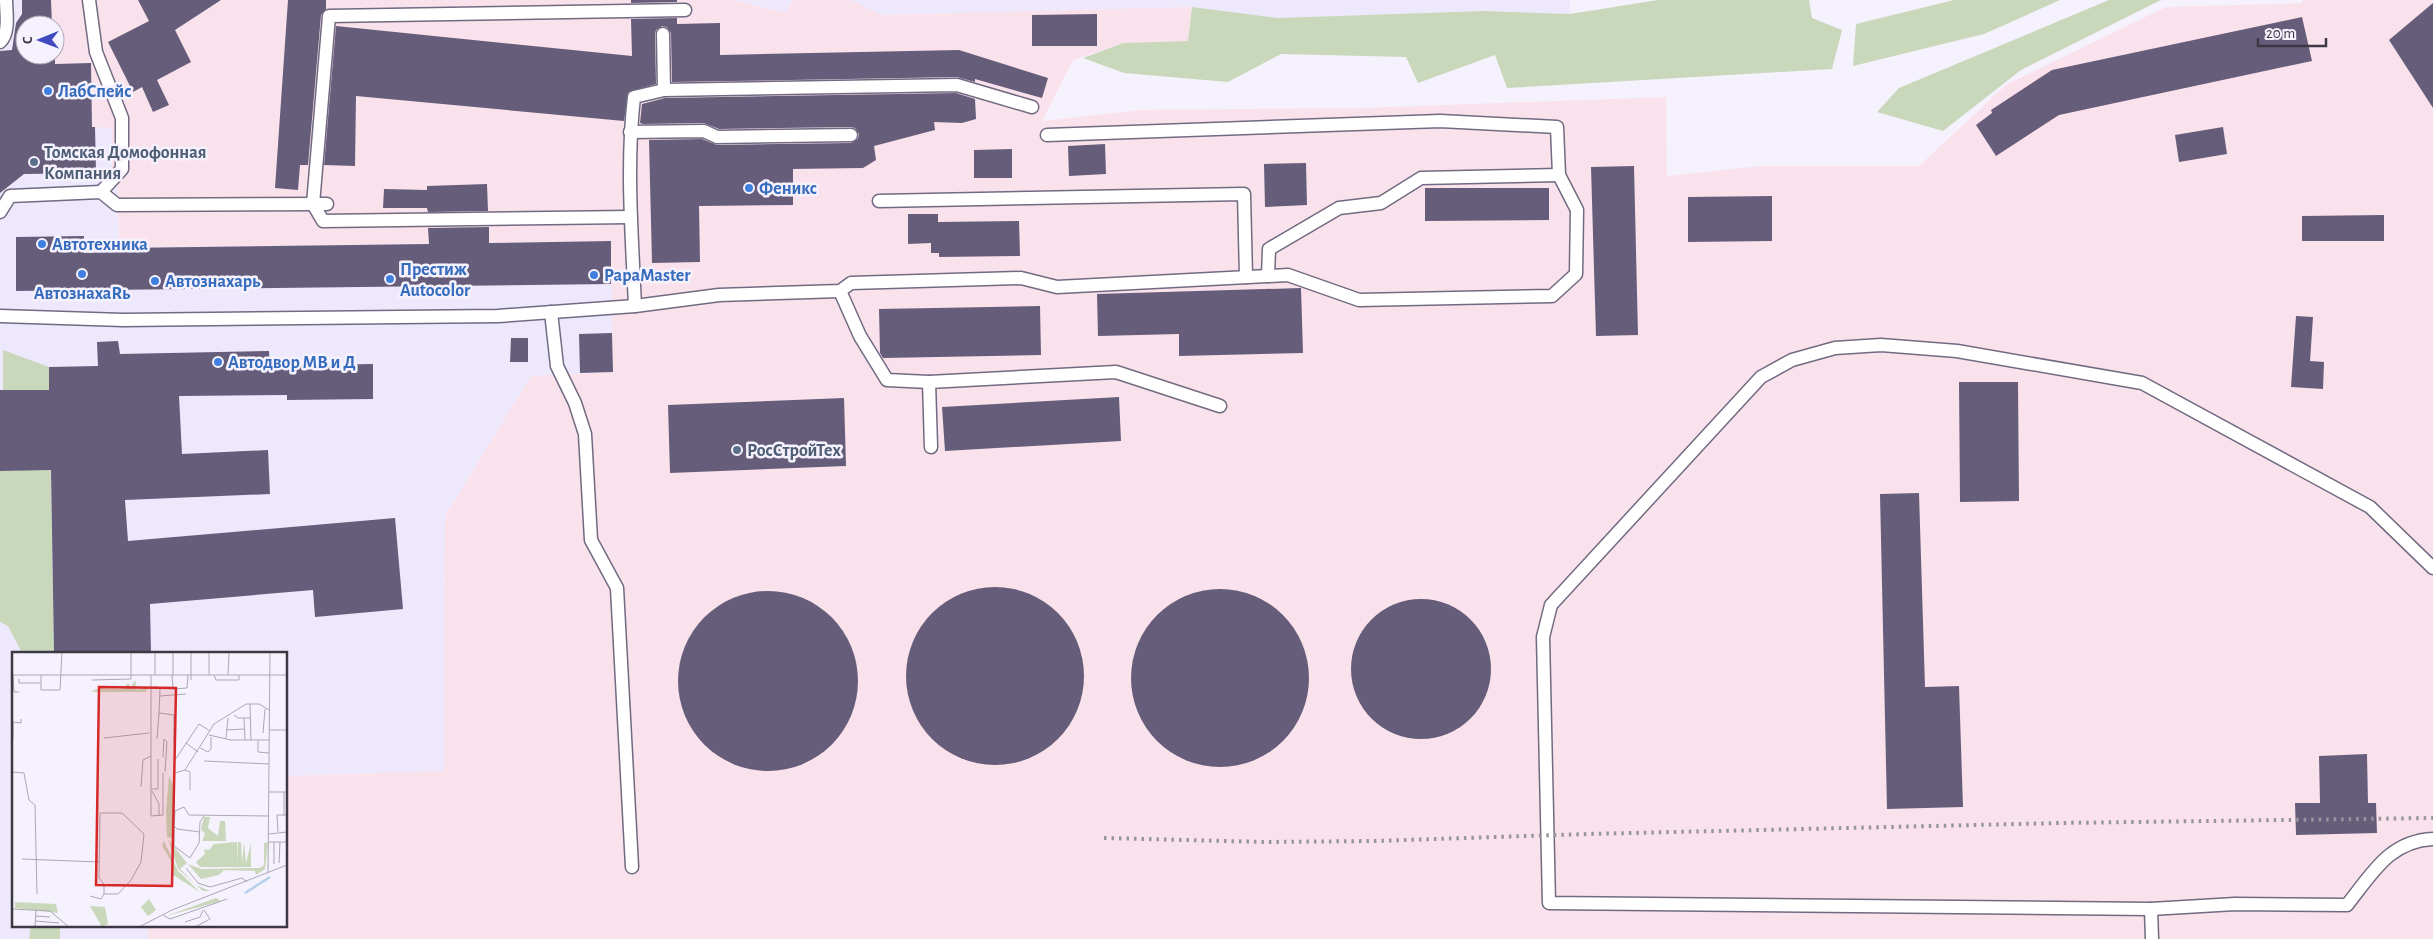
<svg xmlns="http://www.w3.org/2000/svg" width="2433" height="939" viewBox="0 0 2433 939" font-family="'Alegreya Sans',sans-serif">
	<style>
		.built { fill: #eee8fd }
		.industrial { fill: #fae2ec }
		.green { fill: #c9d8bb }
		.building { fill: #665d7a }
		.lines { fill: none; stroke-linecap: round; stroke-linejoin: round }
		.lane-casing { stroke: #716a82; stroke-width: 15 }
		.lane { stroke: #fff; stroke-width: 12 }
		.rail { stroke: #97949f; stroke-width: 4; stroke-dasharray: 2.5 5; stroke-linecap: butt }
		.shop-dot { fill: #3f7fe0; stroke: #f5f1fd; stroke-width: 2 }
		.service-dot { fill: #5c6f8a; stroke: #f5f1fd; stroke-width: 2 }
		.labels { text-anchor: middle; stroke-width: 5; stroke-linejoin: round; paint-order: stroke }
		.shop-label { font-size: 18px; font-weight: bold; fill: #366cbe; stroke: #f5f1fd; text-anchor: start }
		.service-label { font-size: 18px; font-weight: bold; fill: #4e5e75; stroke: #f5f1fd; text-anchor: start }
		.inset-river { fill: none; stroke: #b6cfeb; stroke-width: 2.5 }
		.inset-road { fill: none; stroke: #aba7b3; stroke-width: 1 }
		.view { fill: #d62828; fill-opacity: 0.15; stroke: #d62828; stroke-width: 2.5 }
		.inset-edge { fill: none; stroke: #3c3944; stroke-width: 2.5 }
	</style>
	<rect width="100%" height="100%" fill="#f5f1fd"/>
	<!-- built -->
	<g class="built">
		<path d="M0 0H51L52 25H25V55H55V64L91 63 92 127H112V169L118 190 342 245 611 241 613 372 531 376 445 516 444 771 286 776V653H14V925H134L148 930 149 939H0Z"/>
		<path d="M734 0H792L786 13Z"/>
		<path d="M851 0H1570V14L1484 11 1278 18 1192 7 881 15Z"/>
	</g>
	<!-- industrial -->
	<path class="industrial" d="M51 0H734L786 13 792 0H851L881 15 1192 7 1188 41 1123 43 1073 60 1042 121 1139 110 1363 108 1666 97 1667 176 1762 166H1919L2006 85 2166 7 2302 3 2303 0H2433V939H149L148 930 134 925H286V776L444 771 445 516 531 376 613 372 611 241 119 248 118 190 112 169V128L92 127 91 63 55 64V25H52Z"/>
	<!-- green -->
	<g class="green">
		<path d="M1658 0H1809L1812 18 1842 30 1832 69 1507 88 1495 55 1418 83 1406 57 1281 54 1228 82 1124 73 1083 58 1123 43 1188 41 1192 7 1278 18 1484 11 1570 14Z"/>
		<path d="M1954 0H2060L1984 34 1853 66 1856 24Z"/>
		<path d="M2109 0H2161L2021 70 1943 131 1877 112 1899 88Z"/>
		<path d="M3 350 49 367 54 653H22L8 626 0 622V471L25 470 3 390Z"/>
		<path d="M31 925H60V939H29Z"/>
	</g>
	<!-- building -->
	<g class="building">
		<path d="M22 0H51L52 25H25V55H55V64L91 63 92 127H95L96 173 24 174 0 193V51L12 50 16 23 22 14Z"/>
		<path d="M138 0H221L175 30 191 62 157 80 169 105 153 112 142 87 133 92 108 42 149 21Z"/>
		<path d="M288 0H326V9L321 15 308 165H300L298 190 275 188Z"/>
		<path d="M631 0H677V2L631 3Z"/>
		<path d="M2433 3V108L2389 40Z"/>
		<path d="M1097 14V46H1032V15Z"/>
		<path d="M2302 17 2312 61 2059 115 1996 156 1976 125 1992 113 1991 110 2052 70Z"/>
		<path d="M677 18V24L720 23V55L959 50 1048 78 1042 98 975 79V82L957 77 672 82 671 33 667 27 662 26 656 30 655 34 656 84 628 92 624 121 356 96 355 166 324 165 336 26 632 56 631 19Z"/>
		<path d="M956 93 975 99 976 119 962 123 934 122 935 130 874 146 876 160 863 168 793 169V205L699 206 700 262 652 263 649 140 702 139 717 145 851 143 858 139 859 134 855 128 851 127 719 129 704 123 643 124 640 123 642 104 665 98Z"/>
		<path d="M2223 127 2227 154 2179 162 2175 135Z"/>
		<path d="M1105 144 1106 174 1069 176 1068 146Z"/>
		<path d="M1012 149V178H974V150Z"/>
		<path d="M1306 163 1307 205 1265 207 1264 164Z"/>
		<path d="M1634 166 1638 335 1596 336 1591 167Z"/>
		<path d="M487 184 488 211 428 212 427 208H383L384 189 427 190V186Z"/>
		<path d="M1425 188H1549V220L1425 221Z"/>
		<path d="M1772 196V241L1688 242V197Z"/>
		<path d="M908 214H938V222L1019 221 1020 256 939 257V253H931V243L908 244Z"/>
		<path d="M2384 215V241H2302V216Z"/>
		<path d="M489 227V243L611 241V284L16 291V237L84 236V253L119 252 118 248 429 244 428 228Z"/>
		<path d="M1301 288 1303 353 1179 356V334L1098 336 1097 294Z"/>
		<path d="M1040 306 1041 355 883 358 880 353 879 309Z"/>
		<path d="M2296 316 2313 317 2310 361 2324 362 2323 389 2291 387Z"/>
		<path d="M612 333 613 372 580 373 579 334Z"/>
		<path d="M511 338H528V362H510Z"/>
		<path d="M118 341 120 354 269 351 270 366 373 364V399L287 400V395L179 396 182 454 268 450 270 494 125 500 128 541 395 518 403 609 315 617 313 590 150 604 151 653H54L51 470 0 471V390H49V367L98 366 97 342Z"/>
		<path d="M1959 382H2018L2019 501 1960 502Z"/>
		<path d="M1119 397 1121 441 945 451 942 407Z"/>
		<path d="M844 398 846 466 670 473 668 405Z"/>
		<path d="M1919 493 1925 687 1959 686 1963 807 1887 809 1880 494Z"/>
		<circle cx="995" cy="676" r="89"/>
		<circle cx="1220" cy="678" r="89"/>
		<circle cx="768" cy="681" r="90"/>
		<circle cx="1421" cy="669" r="70"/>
		<path d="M2367 754 2368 803H2376L2377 833 2296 835 2295 803H2320L2319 756Z"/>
	</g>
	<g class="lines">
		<!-- lane casing -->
		<g class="lane-casing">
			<g id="lane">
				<path d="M89 0 96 52 122 118V169L101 192"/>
				<path d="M663 34 664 90"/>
				<path d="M0 42C10 33 6 13 6 0"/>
				<path d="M630 132 704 131 717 137 851 135"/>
				<path d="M879 201 1244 194 1246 277"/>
				<path d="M0 212 10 196 101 192 117 205 327 204"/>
				<path d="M630 217 323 221 313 204 329 16 685 10"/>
				<path d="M1268 276 1269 249 1339 208 1381 203 1421 178 1559 175"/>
				<path d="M840 291 860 336 887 380 929 382 1116 372 1220 406"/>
				<path d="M635 306C632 236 626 166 634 97L664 90 957 85 1032 107"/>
				<path d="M551 312 557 366 575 403 585 434 591 540 617 588 632 867"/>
				<path d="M0 316 123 320 498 316 635 306 719 295 840 291 851 283 1021 278 1057 287 1288 275 1359 300 1552 296 1576 274 1577 210 1559 175 1557 127 1440 121 1047 135"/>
				<path d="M929 382 931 447"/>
				<path d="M2433 568 2370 507 2142 383 1957 351 1881 345 1835 348 1792 360 1761 377 1551 605 1543 637 1549 903 2151 909 2235 904 2347 905C2372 874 2389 841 2433 839"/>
				<path d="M2151 909 2152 939"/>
			</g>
		</g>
		<!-- lane -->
		<use href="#lane" class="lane"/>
		<!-- rail -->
		<path class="rail" d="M1104 838 1265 842 1375 841 1588 834 2061 823 2433 818"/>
	</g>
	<!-- markers -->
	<g class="shop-dot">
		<circle cx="48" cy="91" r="5"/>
		<circle cx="749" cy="188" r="5"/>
		<circle cx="42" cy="244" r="5"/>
		<circle cx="82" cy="274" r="5"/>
		<circle cx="594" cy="275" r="5"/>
		<circle cx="390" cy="279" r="5"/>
		<circle cx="155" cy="281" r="5"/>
		<circle cx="218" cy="362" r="5"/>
	</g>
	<g class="service-dot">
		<circle cx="34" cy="162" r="5"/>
		<circle cx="737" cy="450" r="5"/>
	</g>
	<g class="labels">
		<!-- shop labels -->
		<g class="shop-label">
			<text x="58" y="97">ЛабСпейс</text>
			<text x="759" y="194">Феникс</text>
			<text x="52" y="250">Автотехника</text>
			<text x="400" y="275">Престиж<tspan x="400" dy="21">Autocolor</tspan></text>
			<text x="604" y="281">PapaMaster</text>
			<text x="165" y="287">Автознахарь</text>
			<text x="82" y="299" text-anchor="middle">АвтознахаRь</text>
			<text x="228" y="368">Автодвор МВ и Д</text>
		</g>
		<!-- service labels -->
		<g class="service-label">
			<text x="44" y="158">Томская Домофонная<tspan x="44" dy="21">Компания</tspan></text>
			<text x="747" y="456">РосСтройТех</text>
		</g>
	</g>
	<!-- overview -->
	<g transform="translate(12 652)">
		<rect width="275" height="275" fill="#f5f1fd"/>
		<path d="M123 28 125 38 135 36 134 40H79L84 37H110L116 31 119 35ZM157 124 161 133V183L159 186 155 185 154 159ZM192 165H198L196 176 206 184 208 169H213L214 189H190L193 182 189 177ZM156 187 175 211 168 217 184 233 198 239H191L166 217ZM152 189 166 219 188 240 161 223V212L150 194ZM225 190V211L226 190H229L230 211 232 190 234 211 239 191V215H188L184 210 193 202 192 197 197 198 202 192ZM256 190 253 217 244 223 243 219 212 218 207 223 189 227 176 212 189 217 248 216 252 213V191ZM204 246 209 249 154 264ZM137 247 144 258 136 264 129 255ZM3 250 44 252 46 261 3 256ZM78 254 93 255 96 272 90 275Z" fill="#c9d8bb"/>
		<path class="inset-river" d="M233 241 258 225"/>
		<path class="inset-road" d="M197 0V23M0 23H275M1 23 2 40H7M29 23V38H48L50 0M139 23V164L151 163V121M143 23V0M160 23 161 37 175 36 176 23M161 23V0M202 23 204 28H227V23M216 23 217 0M7 27V31H29M80 28 119 27V0M179 28V0M143 34 148 37 147 62M148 44 174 42M238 52 239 88M147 61 162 63V92M222 63 226 66H238M232 66 233 88M214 78 232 77M257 78H275M251 81 253 57M197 83 219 88H257M92 86 137 81M214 86 216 66M1 87V70L9 71V67M145 87 147 61M152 87 155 90 153 120M246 89V100L257 101M174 91 186 100M188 96 196 100 199 97V85M151 105 152 87M163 108 187 72 198 79M192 109 257 112M173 118 178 120V138M0 120 12 121 17 148 23 153 25 242M163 121 173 118 202 72 234 52H247L257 58M129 135 131 108 139 104M139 137H146V107M140 139 147 152V163M257 140H275M272 163V140M162 174V194L178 206 187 191 188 170 192 164M188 180 165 177 162 174 163 159 172 155 177 163 257 164M266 180 265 163H275M257 182 275 180M257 190H275M10 207 87 210M267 211 268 190M262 212V190M174 216 186 231 198 235 230 226 235 230M256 221 258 0M78 244 89 247 92 242V232L87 226 88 161H110L132 182 129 210 119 228 106 242H92M0 257 38 259 57 275M151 263 158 267 215 247M23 264 38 265M23 269 47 271M173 270 188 265 191 258M23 275 24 258M127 275 160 258 275 213M183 275 198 267 192 258"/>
		<path class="view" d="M87 35 164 36 160 234 84 233Z"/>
		<rect width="275" height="275" class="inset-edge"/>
	</g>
	<!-- north arrow -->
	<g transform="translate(40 40) rotate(269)"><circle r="24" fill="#f5f1fd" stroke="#aba7b3"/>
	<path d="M0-4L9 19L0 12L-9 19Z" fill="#404abe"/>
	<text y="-8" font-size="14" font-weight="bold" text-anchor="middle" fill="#3c3944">С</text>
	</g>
	<!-- scale -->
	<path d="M2258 38v8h68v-8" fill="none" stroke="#3c3944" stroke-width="2.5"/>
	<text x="2266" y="38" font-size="15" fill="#3c3944" stroke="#f5f1fd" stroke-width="4" paint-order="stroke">20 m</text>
</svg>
